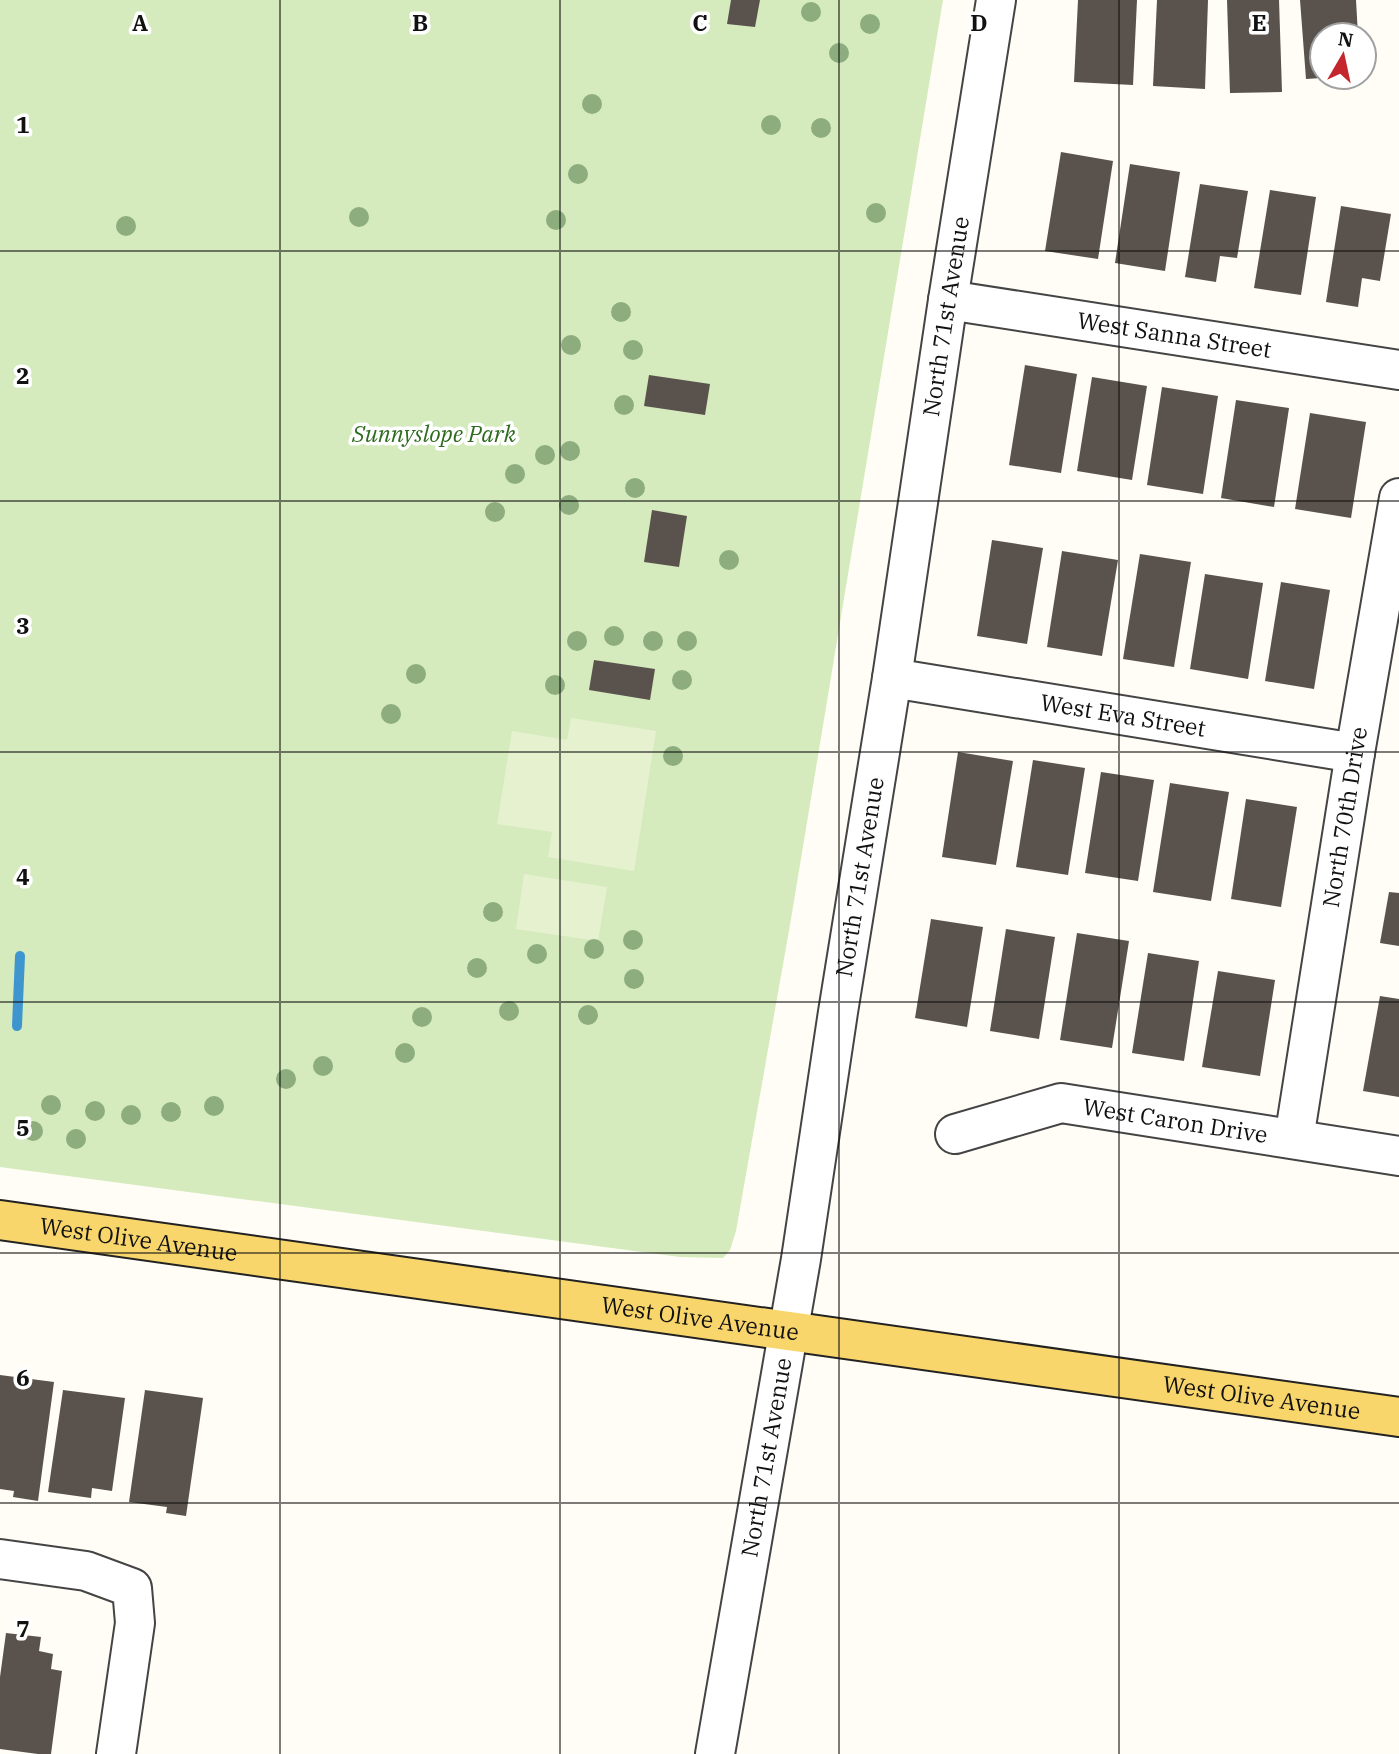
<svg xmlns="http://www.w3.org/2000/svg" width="1399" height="1754" viewBox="0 0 1399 1754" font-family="'IBM Plex Serif',serif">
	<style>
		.green { fill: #d5ebbd }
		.pitch { fill: #e6f2cf }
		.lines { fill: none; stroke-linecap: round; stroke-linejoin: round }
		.stream { stroke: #3f96cf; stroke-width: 10 }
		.building { fill: #5a524d }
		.minor-casing { stroke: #444; stroke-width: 42 }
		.major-casing { stroke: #222; stroke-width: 42 }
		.minor { stroke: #fff; stroke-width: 38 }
		.major { stroke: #f9d66b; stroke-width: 38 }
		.tree { fill: #8dad7f }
		.grid { fill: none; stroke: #111; stroke-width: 2; stroke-opacity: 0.55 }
		.labels { text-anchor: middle; stroke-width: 7; stroke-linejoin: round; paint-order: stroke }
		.street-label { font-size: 23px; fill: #111; stroke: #fff }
		.park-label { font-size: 23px; font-style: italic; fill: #2f6b1f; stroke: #fff }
		.grid-label { font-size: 23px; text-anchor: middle; font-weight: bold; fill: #111; stroke: #fff; stroke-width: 7; stroke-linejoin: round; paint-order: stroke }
	</style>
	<rect width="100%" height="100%" fill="#fffdf5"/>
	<!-- green -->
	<path class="green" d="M0 0H943L791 919 736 1231 730 1250 723 1258 680 1257 0 1167Z"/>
	<!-- pitch -->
	<g class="pitch">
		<path d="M571 718 656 731 634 871 548 857 552 832 497 824 512 731 567 740Z"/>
		<path d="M524 874 607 887 598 941 516 929Z"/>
	</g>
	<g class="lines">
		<!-- stream -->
		<path class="stream" d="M17 1026 20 956"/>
	</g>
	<!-- building -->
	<g class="building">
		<path d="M731 0H760L755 27 727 24Z"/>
		<path d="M1078 0H1137L1133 85 1074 82Z"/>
		<path d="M1157 0H1208L1205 89 1153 86Z"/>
		<path d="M1227 0H1279L1282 92 1230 93Z"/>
		<path d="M1300 0H1356L1358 35H1322V78L1306 79Z"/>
		<path d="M1061 152 1113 161 1098 259 1045 251Z"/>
		<path d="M1130 164 1180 172 1165 271 1115 263Z"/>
		<path d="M1200 184 1248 191 1237 258 1220 256 1216 282 1185 277Z"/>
		<path d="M1270 190 1316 197 1301 295 1254 288Z"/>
		<path d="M1341 206 1391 214 1380 281 1362 278 1358 307 1326 302Z"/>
		<path d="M1025 365 1077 374 1061 473 1009 465Z"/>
		<path d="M649 375 710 384 705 415 644 406Z"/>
		<path d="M1092 377 1147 386 1132 480 1077 471Z"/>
		<path d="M1162 387 1218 396 1203 494 1147 485Z"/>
		<path d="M1236 400 1289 408 1274 507 1221 498Z"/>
		<path d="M1310 413 1366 422 1351 518 1295 509Z"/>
		<path d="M652 510 687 516 679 567 644 562Z"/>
		<path d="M992 540 1043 548 1027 644 977 636Z"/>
		<path d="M1062 551 1118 560 1102 656 1047 647Z"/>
		<path d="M1140 554 1191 562 1174 667 1123 659Z"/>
		<path d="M1205 574 1263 583 1248 679 1190 669Z"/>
		<path d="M1281 582 1330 590 1314 689 1265 681Z"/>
		<path d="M594 660 655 669 650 700 589 690Z"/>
		<path d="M958 752 1013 761 996 865 942 857Z"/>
		<path d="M1033 760 1085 768 1068 875 1016 867Z"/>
		<path d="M1101 772 1154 780 1138 881 1085 873Z"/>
		<path d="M1170 783 1229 792 1211 901 1153 892Z"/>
		<path d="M1246 799 1297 807 1281 907 1231 899Z"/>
		<path d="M1389 892 1399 893V946L1380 943Z"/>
		<path d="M931 919 983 927 967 1027 915 1018Z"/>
		<path d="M1006 929 1055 937 1039 1039 990 1031Z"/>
		<path d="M1077 933 1129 941 1112 1048 1060 1040Z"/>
		<path d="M1148 953 1199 961 1184 1061 1132 1053Z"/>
		<path d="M1218 971 1275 980 1260 1076 1202 1067Z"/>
		<path d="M1380 996 1399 999V1097L1363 1091Z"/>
		<path d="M0 1375 54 1382 38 1501 13 1497 14 1491 0 1489Z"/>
		<path d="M63 1390 125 1398 112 1491 92 1488 91 1498 48 1492Z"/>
		<path d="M145 1390 203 1398 186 1516 166 1513 167 1507 129 1502Z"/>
		<path d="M6 1633 41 1637 39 1651 53 1654 51 1669 62 1671 51 1754H38L0 1749V1677Z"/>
	</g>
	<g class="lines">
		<!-- minor casing -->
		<g class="minor-casing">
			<g id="minor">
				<path id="s1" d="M948 300 1399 370"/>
				<path id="s2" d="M892 678 1355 753"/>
				<path id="s3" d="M955 1134 1061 1103 1399 1156"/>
				<path id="s4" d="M1294 1139 1355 753 1399 498"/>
				<path d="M0 1559 86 1571 132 1588 135 1623 116 1754"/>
				<path id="s5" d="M715 1754 801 1259 838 1012 892 678 948 300 996 0"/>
			</g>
		</g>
		<!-- major casing -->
		<g class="major-casing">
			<g id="major">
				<path id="s6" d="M0 1220 1399 1417"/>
			</g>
		</g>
		<!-- minor -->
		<use href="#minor" class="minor"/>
		<!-- major -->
		<use href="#major" class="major"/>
	</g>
	<!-- trees -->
	<g class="tree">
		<circle cx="811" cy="12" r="10"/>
		<circle cx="870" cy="24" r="10"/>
		<circle cx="839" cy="53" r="10"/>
		<circle cx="592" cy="104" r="10"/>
		<circle cx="771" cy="125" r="10"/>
		<circle cx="821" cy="128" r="10"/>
		<circle cx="578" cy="174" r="10"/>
		<circle cx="876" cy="213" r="10"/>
		<circle cx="359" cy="217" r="10"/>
		<circle cx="556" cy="220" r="10"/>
		<circle cx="126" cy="226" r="10"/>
		<circle cx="621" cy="312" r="10"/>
		<circle cx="571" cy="345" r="10"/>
		<circle cx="633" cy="350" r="10"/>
		<circle cx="624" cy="405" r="10"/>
		<circle cx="570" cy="451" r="10"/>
		<circle cx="545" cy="455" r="10"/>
		<circle cx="515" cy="474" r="10"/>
		<circle cx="635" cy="488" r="10"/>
		<circle cx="569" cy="505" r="10"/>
		<circle cx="495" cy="512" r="10"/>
		<circle cx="729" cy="560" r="10"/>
		<circle cx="614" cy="636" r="10"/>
		<circle cx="577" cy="641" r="10"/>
		<circle cx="653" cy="641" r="10"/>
		<circle cx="687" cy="641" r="10"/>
		<circle cx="416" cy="674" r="10"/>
		<circle cx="682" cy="680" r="10"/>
		<circle cx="555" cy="685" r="10"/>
		<circle cx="391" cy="714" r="10"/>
		<circle cx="673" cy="756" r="10"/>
		<circle cx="493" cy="912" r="10"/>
		<circle cx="633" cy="940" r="10"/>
		<circle cx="594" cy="949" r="10"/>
		<circle cx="537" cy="954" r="10"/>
		<circle cx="477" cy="968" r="10"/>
		<circle cx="634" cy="979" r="10"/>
		<circle cx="509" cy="1011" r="10"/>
		<circle cx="588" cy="1015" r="10"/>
		<circle cx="422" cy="1017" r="10"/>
		<circle cx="405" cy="1053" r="10"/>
		<circle cx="323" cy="1066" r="10"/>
		<circle cx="286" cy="1079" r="10"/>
		<circle cx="51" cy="1105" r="10"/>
		<circle cx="214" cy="1106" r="10"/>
		<circle cx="95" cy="1111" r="10"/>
		<circle cx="171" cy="1112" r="10"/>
		<circle cx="131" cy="1115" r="10"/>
		<circle cx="33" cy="1131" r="10"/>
		<circle cx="76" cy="1139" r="10"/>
	</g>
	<!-- grid -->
	<path class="grid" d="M280 0V1754M560 0V1754M839 0V1754M1119 0V1754M0 251H1399M0 501H1399M0 752H1399M0 1002H1399M0 1253H1399M0 1503H1399"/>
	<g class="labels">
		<!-- street labels -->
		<g class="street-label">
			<text dy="8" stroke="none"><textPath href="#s5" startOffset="1456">North 71st Avenue</textPath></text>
			<text dy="8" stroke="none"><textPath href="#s1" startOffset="229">West Sanna Street</textPath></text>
			<text dy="8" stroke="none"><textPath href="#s2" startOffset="234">West Eva Street</textPath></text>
			<text dy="8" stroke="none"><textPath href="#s4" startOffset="326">North 70th Drive</textPath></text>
			<text dy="8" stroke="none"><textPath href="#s5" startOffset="889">North 71st Avenue</textPath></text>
			<text dy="8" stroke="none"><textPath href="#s3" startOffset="226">West Caron Drive</textPath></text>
			<text dy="8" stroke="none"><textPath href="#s6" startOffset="140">West Olive Avenue</textPath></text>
			<text dy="8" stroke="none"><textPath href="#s6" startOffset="707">West Olive Avenue</textPath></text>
			<text dy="8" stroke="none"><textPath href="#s6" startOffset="1274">West Olive Avenue</textPath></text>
			<text dy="8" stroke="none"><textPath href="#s5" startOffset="301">North 71st Avenue</textPath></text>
		</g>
		<!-- park labels -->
		<g class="park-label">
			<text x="434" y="442">Sunnyslope Park</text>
		</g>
	</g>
	<g class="grid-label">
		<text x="140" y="31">A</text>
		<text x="420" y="31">B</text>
		<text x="700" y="31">C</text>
		<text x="979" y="31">D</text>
		<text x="1259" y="31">E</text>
		<text x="23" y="133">1</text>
		<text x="23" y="384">2</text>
		<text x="23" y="634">3</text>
		<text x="23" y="885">4</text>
		<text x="23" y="1136">5</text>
		<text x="23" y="1386">6</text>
		<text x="23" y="1637">7</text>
	</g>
	<!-- north arrow -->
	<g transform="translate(1343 56) rotate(9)"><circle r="33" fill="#ffffff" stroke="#a0a0a0" stroke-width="2"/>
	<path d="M0-5L12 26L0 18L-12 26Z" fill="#c4262e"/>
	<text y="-10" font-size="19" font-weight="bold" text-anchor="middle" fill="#111111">N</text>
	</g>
</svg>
